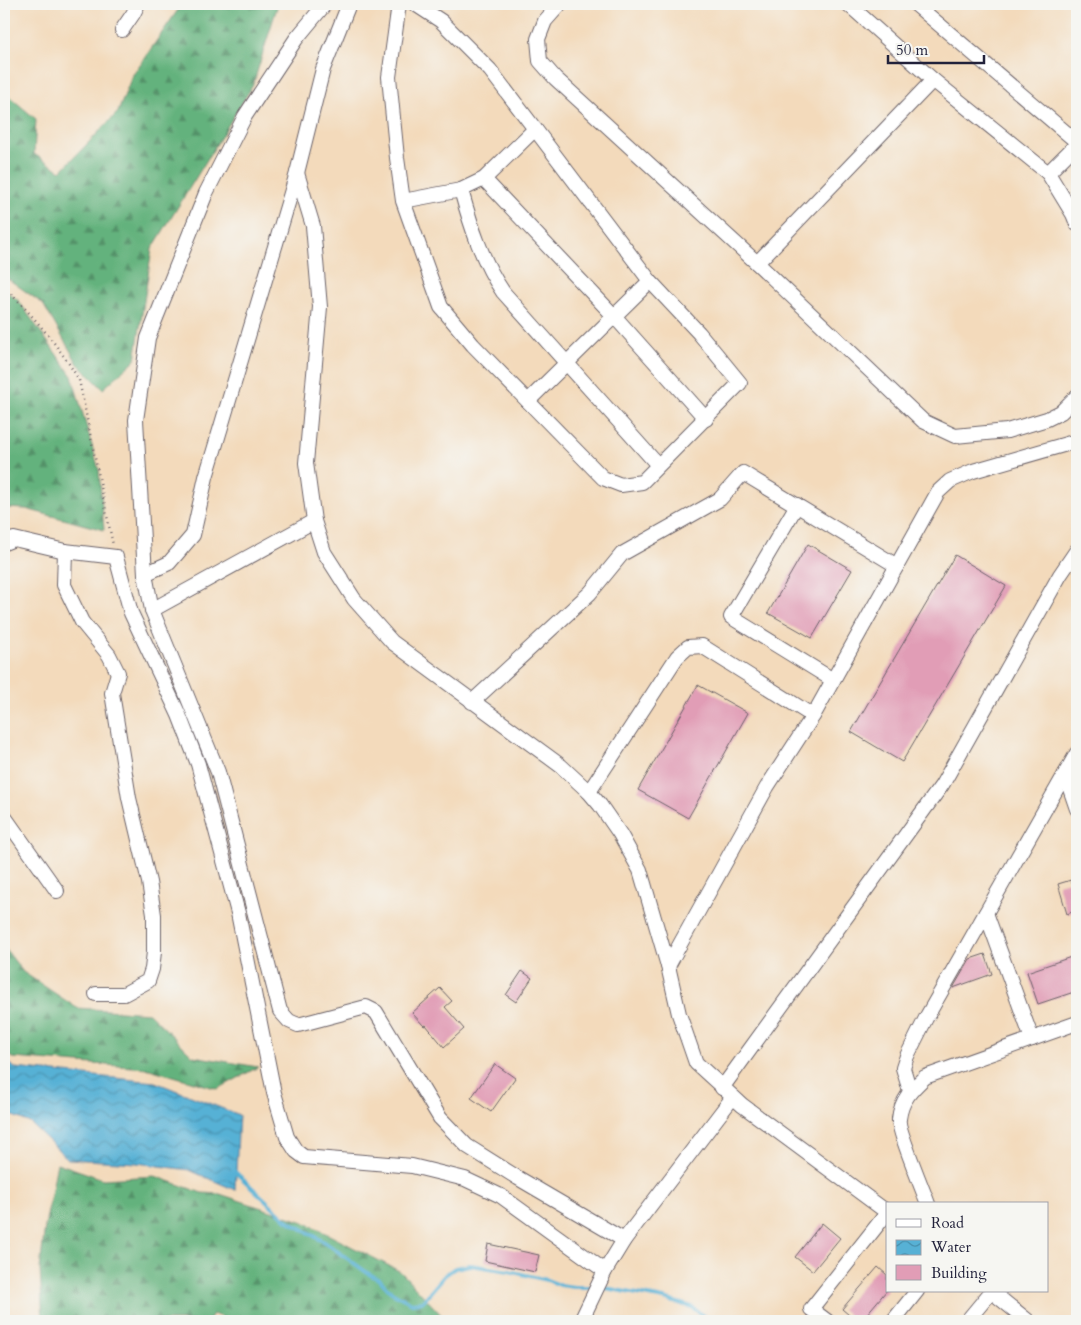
<svg xmlns="http://www.w3.org/2000/svg" width="1081" height="1325" viewBox="0 0 1081 1325" font-family="Cardo,serif">
	<style>
		.forest { fill: url(#forest-firs); stroke: #436a5c }
		.water { fill: url(#water-waves); stroke: #3c6a88 }
		.lines { fill: none; stroke-linecap: round; stroke-linejoin: round }
		.stream { stroke: #57b1d5; stroke-width: 4 }
		.building { fill: #e19db6 }
		.minor-casing { stroke: #6b6268; stroke-width: 16 }
		.path { stroke: #6b6268; stroke-width: 2.5; stroke-dasharray: 1 4; stroke-linecap: butt }
		.minor { stroke: #fff; stroke-width: 14 }
	</style>
	<defs>
		<pattern id="forest-firs" width="22" height="20" patternUnits="userSpaceOnUse" patternTransform="scale(1.25)"><rect width="22" height="20" fill="#64b27d"/><path d="M5 1l3.5 6h-7zM16 11l3.5 6h-7z" fill="#529068"/></pattern>
		<pattern id="water-waves" width="16" height="10" patternUnits="userSpaceOnUse" patternTransform="scale(1.25)"><rect width="16" height="10" fill="#57b1d5"/><path d="M0 5q4-4 8 0t8 0" fill="none" stroke="#4890ae"/></pattern>
	</defs>
	<rect width="100%" height="100%" fill="#f6f6f2"/>
	<filter id="ink" filterUnits="userSpaceOnUse"><feTurbulence type="fractalNoise" baseFrequency=".02" numOctaves="2"/><feDisplacementMap in="SourceGraphic" scale="10" xChannelSelector="R" yChannelSelector="G"/><feConvolveMatrix kernelMatrix="1 2 1 2 8 2 1 2 1" color-interpolation-filters="sRGB"/></filter>
	<filter id="wash" filterUnits="userSpaceOnUse"><feTurbulence type="fractalNoise" baseFrequency=".0096" numOctaves="4" result="noise"/><feDisplacementMap in="SourceGraphic" scale="20" xChannelSelector="R" yChannelSelector="G"/><feGaussianBlur stdDeviation="1.12" result="paint"/><feColorMatrix in="noise" values="0 0 0 0 0 0 0 0 0 0 0 0 0 0 0 0 0 1.4 0 .05"/><feComposite in="paint" operator="in"/></filter>
	<g filter="url(#wash)">
		<rect width="100%" height="100%" fill="#f3dabb"/>
		<!-- forest -->
		<g class="forest">
			<path d="M182 4H278L253 85 152 249 135 360 103 389 78 364 43 304 4 276V92L36 119 34 154 61 171 118 112 132 76Z"/>
			<path d="M4 290 18 300 72 376 99 470 104 530 26 509 4 508Z"/>
			<path d="M4 947 23 972 77 1008 149 1013 193 1056 258 1067 218 1089 146 1068 13 1058 4 1051Z"/>
			<path d="M57 1163 103 1179 155 1176 202 1193 220 1194 304 1222 401 1272 447 1321H231L213 1314 208 1321H43L40 1269 45 1226Z"/>
			<path d="M4 1229 9 1272 7 1321H4Z"/>
		</g>
		<!-- water -->
		<path class="water" d="M4 1060 15 1068 155 1082 239 1115 235 1190 189 1170 137 1163 68 1159 30 1123 4 1112Z"/>
		<g class="lines">
			<!-- stream -->
			<g class="stream">
				<path d="M233 1170 287 1220 326 1243 369 1274 380 1280 390 1291 402 1298 412 1303 422 1302 445 1275 455 1268 470 1265 509 1271 547 1280 560 1285 574 1287H593"/>
				<path d="M600 1287 664 1299 692 1307 710 1321"/>
			</g>
		</g>
		<g id="blocks">
			<!-- building -->
			<g class="building">
				<path d="M808 544 852 570 812 638 768 613Z"/>
				<path d="M955 555 1006 586 902 762 851 732Z"/>
				<path d="M698 685 748 713 688 818 638 790Z"/>
				<path d="M1071 880 1077 898V910L1067 914 1058 884Z"/>
				<path d="M985 954 992 974 953 988 970 959Z"/>
				<path d="M1077 955V991L1038 1004 1027 972Z"/>
				<path d="M522 971 532 978 516 1002 506 995Z"/>
				<path d="M440 988 452 1001 445 1007 464 1029 444 1047 426 1025 424 1026 412 1013Z"/>
				<path d="M495 1064 515 1078 491 1112 471 1098Z"/>
				<path d="M822 1223 840 1238 813 1271 795 1257Z"/>
				<path d="M488 1244 539 1255 535 1272 485 1261Z"/>
				<path d="M878 1267 887 1275V1290L861 1321H856L842 1309Z"/>
			</g>
		</g>
	</g>
	<g filter="url(#ink)">
		<use href="#blocks" fill-opacity="0" stroke="#6b6268" stroke-width="1"/>
		<g class="lines">
			<!-- minor casing -->
			<g class="minor-casing">
				<g id="minor">
					<path d="M325 4 296 39 245 116 206 193 148 338 136 420 145 574 152 610 218 772 280 1011 289 1021 298 1025 366 1007 376 1012 440 1118 467 1146 518 1178 624 1240"/>
					<path d="M399 4 389 77 397 158 403 201 441 307 473 345 603 478 621 485 642 482 740 383 699 333 650 281 535 129 484 179 461 190 403 201"/>
					<path d="M415 4 441 21 490 70 535 129"/>
					<path d="M560 4 545 21 538 39 540 61 555 78 757 263 923 421 955 436 1007 431 1047 419 1061 412 1077 396"/>
					<path d="M848 4 933 80"/>
					<path d="M915 4 1077 142"/>
					<path d="M122 30 133 14 138 4"/>
					<path d="M297 173 313 226 320 307 306 463 314 521 324 552 354 599 392 642 561 766 589 792 600 805 620 834 640 870 668 966 679 1014 696 1063 742 1105 887 1212"/>
					<path d="M1048 173 1073 214 1077 224"/>
					<path d="M484 179 615 317 706 419"/>
					<path d="M461 190C471 226 482 261 503 292L657 464"/>
					<path d="M757 263 933 80 1048 173 1077 144"/>
					<path d="M528 401 650 281"/>
					<path d="M797 505 731 617 833 680"/>
					<path d="M4 543 14 539 65 551 116 557 131 613 179 715 198 764 238 913 274 1093 287 1137 296 1151 304 1157 412 1166 465 1179 501 1196 605 1271"/>
					<path d="M65 551 64 585 82 622 109 655 118 673 112 693 129 798 149 882 154 915V952L152 969 148 981 124 994H96"/>
					<path d="M145 574 169 563 193 535 206 477 297 173 323 69 349 4"/>
					<path d="M152 610 314 521"/>
					<path d="M472 702 590 593 622 554 720 499 743 473 897 566"/>
					<path d="M813 716 938 492 950 481 973 471 1077 441"/>
					<path d="M1065 774 1077 809"/>
					<path d="M589 792 677 657 688 647 702 646 813 716 767 787 668 966"/>
					<path d="M4 816 57 891"/>
					<path d="M986 913 1032 1039"/>
					<path d="M722 1088 942 785 1060 575 1077 550"/>
					<path d="M910 1091 903 1068 907 1056 926 1018 1077 753"/>
					<path d="M928 1204C923 1190 897 1128 899 1119 901 1100 912 1089 925 1077L1077 1023"/>
					<path d="M991 1291 1028 1321"/>
					<path d="M581 1321 605 1271 624 1240 733 1097"/>
					<path d="M827 1321 811 1309 887 1213"/>
					<path d="M893 1321 917 1291"/>
					<path d="M967 1321 991 1292"/>
				</g>
			</g>
			<!-- path -->
			<path class="path" d="M4 287C32 314 59 346 79 380L113 545"/>
			<!-- minor -->
			<use href="#minor" class="minor"/>
		</g>
	</g>
	<!-- margin -->
	<rect width="1081" height="1325" fill="none" stroke="#f6f6f2" stroke-width="20"/>
	<!-- legend -->
	<rect x="886" y="1202" width="162" height="90" fill="#f6f6f2" stroke="#a1a1a9"/>
	<rect x="896" y="1219" width="25" height="8" fill="#ffffff" stroke="#a1a1a9"/>
	<text x="931" y="1228" font-size="15" fill="#22223b">Road</text>
	<rect x="896" y="1240" width="25" height="15" fill="url(#water-waves)" stroke="#a1a1a9"/>
	<text x="931" y="1252" font-size="15" fill="#22223b">Water</text>
	<rect x="896" y="1265" width="25" height="15" fill="#e19db6" stroke="#a1a1a9"/>
	<text x="931" y="1278" font-size="15" fill="#22223b">Building</text>
	<!-- scale -->
	<path d="M888 55v8h96v-8" fill="none" stroke="#22223b" stroke-width="2.5"/>
	<text x="896" y="55" font-size="15" fill="#22223b" stroke="#f6f6f2" stroke-width="4" paint-order="stroke">50 m</text>
</svg>
